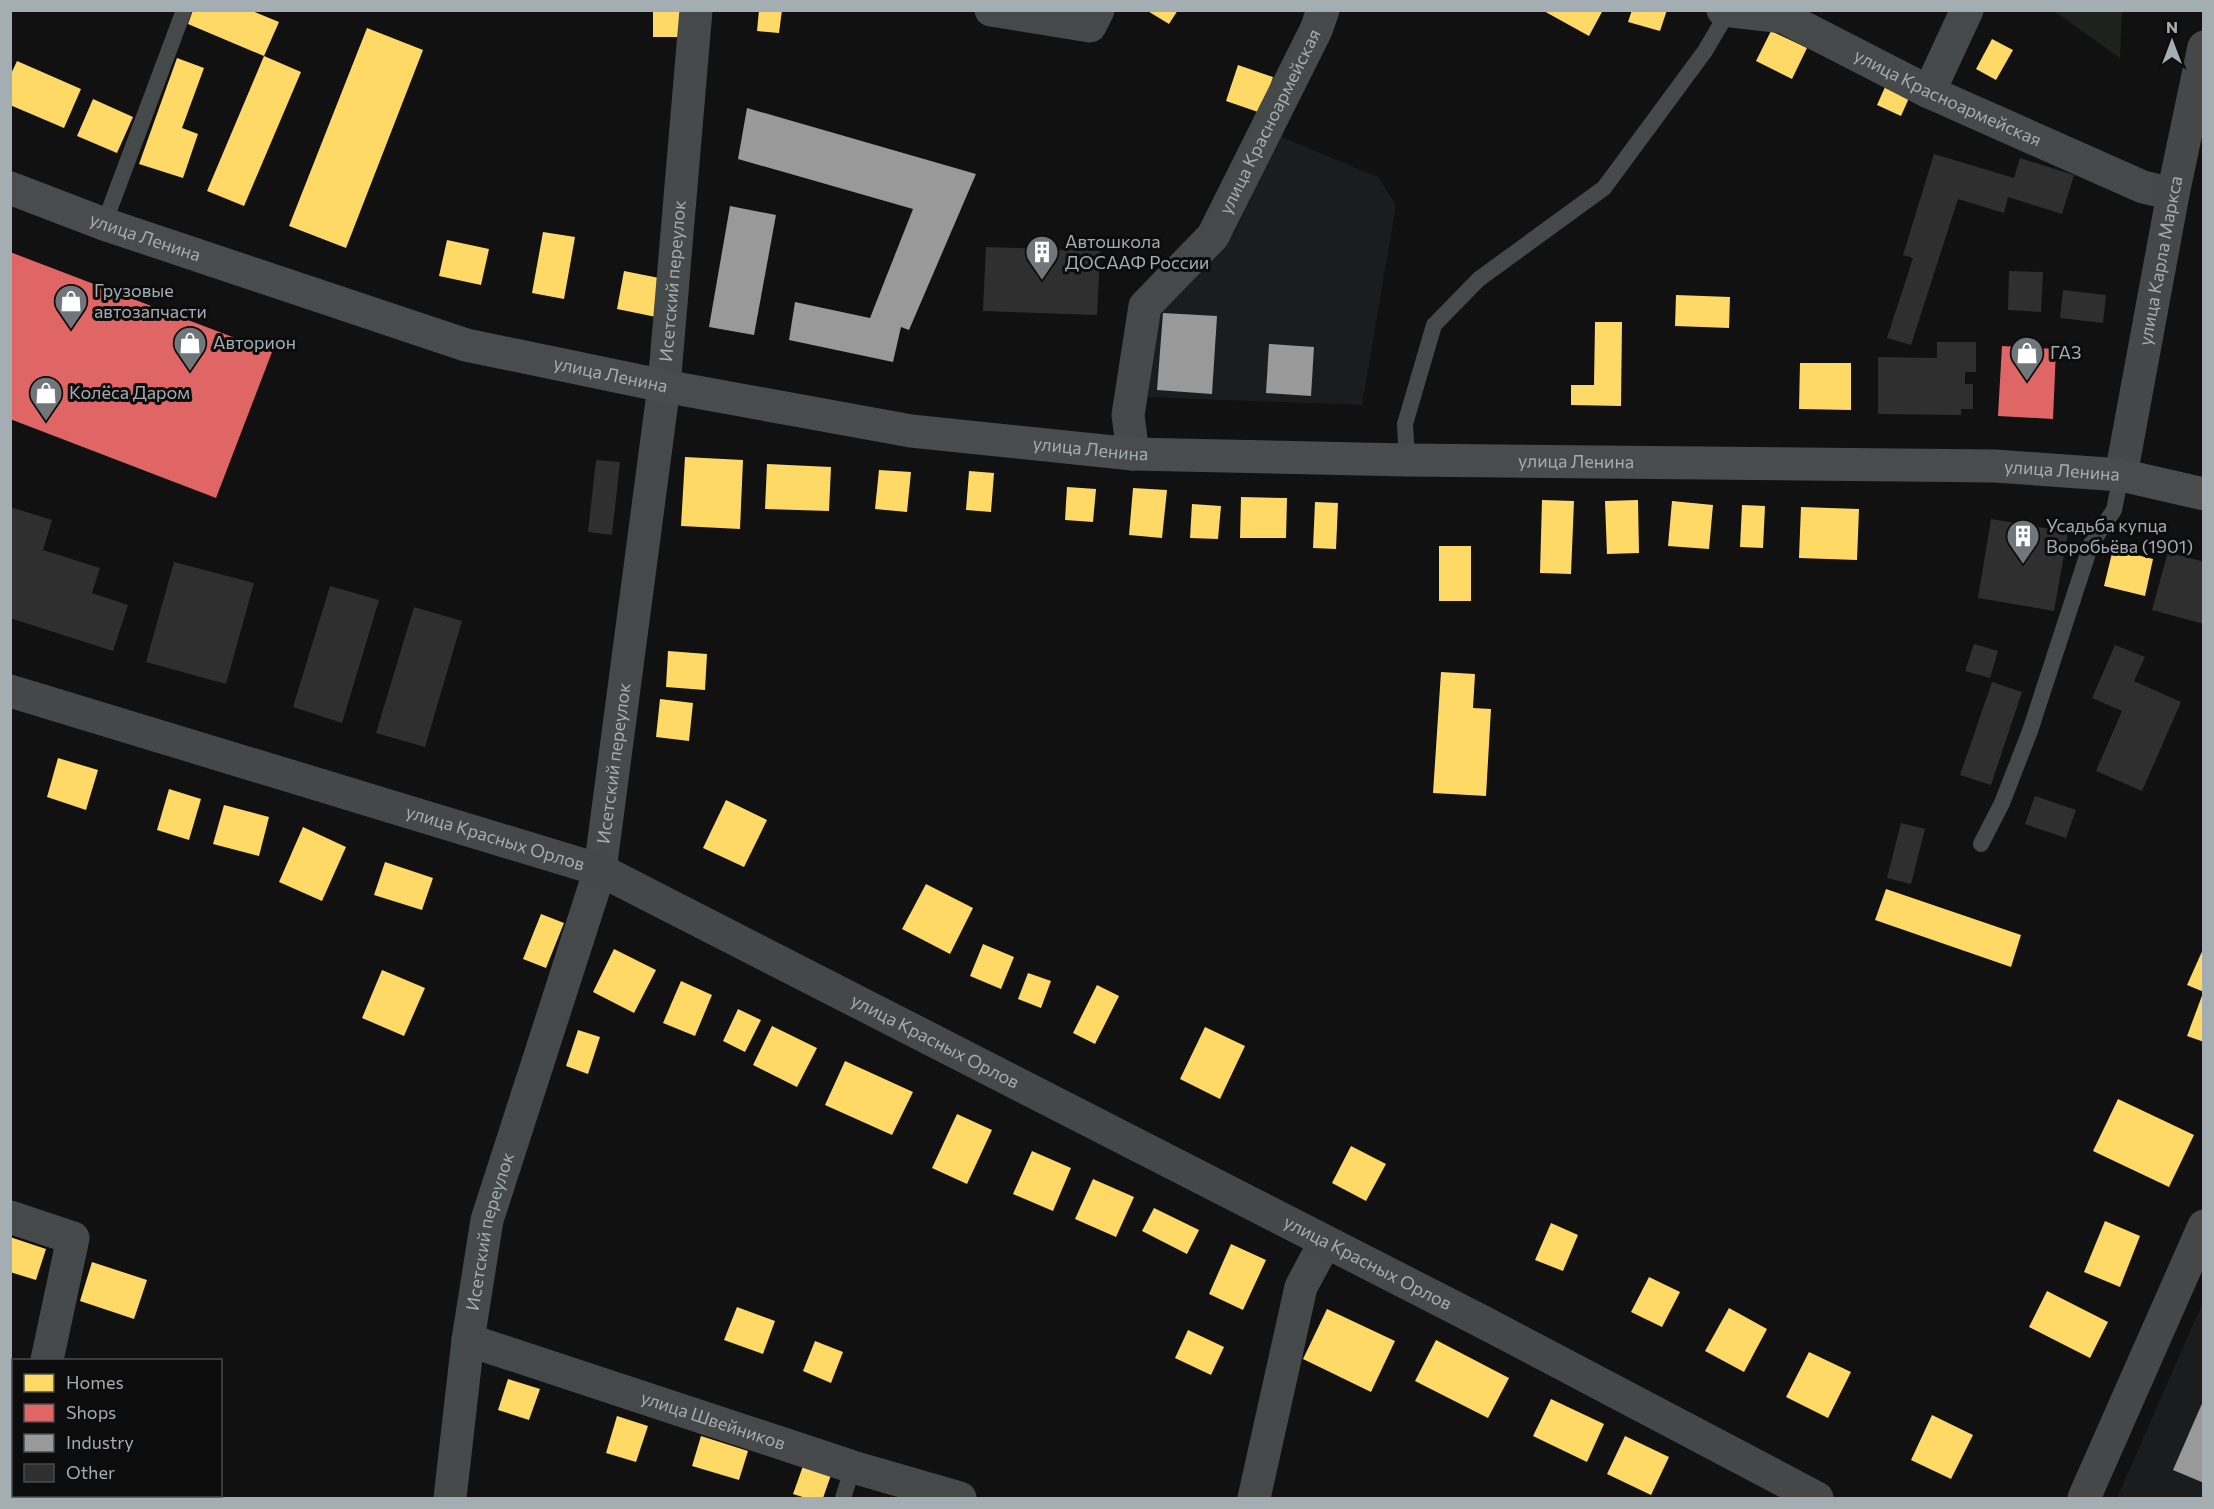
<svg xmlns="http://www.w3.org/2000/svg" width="2214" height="1509" viewBox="0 0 2214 1509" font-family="Commissioner,sans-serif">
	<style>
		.built { fill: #1b1c1d }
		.green { fill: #1d221c }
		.homes { fill: #ffd966 }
		.shops { fill: #e06666 }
		.industry { fill: #999 }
		.building { fill: #2f2f30 }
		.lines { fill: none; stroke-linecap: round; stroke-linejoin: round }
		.lane { stroke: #46494a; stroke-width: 16 }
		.street { stroke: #46494a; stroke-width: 33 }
		.secondary { stroke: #454748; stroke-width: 33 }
		.primary { stroke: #494b4c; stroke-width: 33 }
		.labels { text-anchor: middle; stroke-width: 6; stroke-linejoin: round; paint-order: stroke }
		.street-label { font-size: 18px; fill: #a3adb2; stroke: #0c0c0d }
		.poi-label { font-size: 18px; fill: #a3adb2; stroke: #0c0c0d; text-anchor: start }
	</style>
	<rect width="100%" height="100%" fill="#111112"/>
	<!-- built -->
	<g class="built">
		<path d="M1279 136 1378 177 1396 205 1362 405 1148 397 1159 306 1235 232Z"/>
		<path d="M2203 1302V1498H2117Z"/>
	</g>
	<!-- green -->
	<path class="green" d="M2054 11H2122L2120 58Z"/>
	<!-- homes -->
	<g class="homes">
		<path d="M193 10H250L279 22 264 56 188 24Z"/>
		<rect x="653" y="10" width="38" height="27"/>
		<path d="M759 10H782L779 33 757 31Z"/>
		<path d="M1146 10H1178L1169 24Z"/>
		<path d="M1542 10H1603L1589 36Z"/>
		<path d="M1632 10H1667L1660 31 1628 22Z"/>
		<path d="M367 28 423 50 346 248 289 226Z"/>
		<path d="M1771 31 1807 48 1792 79 1756 61Z"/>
		<path d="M1992 39 2013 50 1996 80 1976 69Z"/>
		<path d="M264 56 301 72 244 206 207 191Z"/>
		<path d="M177 58 204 68 182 128 198 134 183 178 139 164Z"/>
		<path d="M17 61 81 89 64 128 10 105V76Z"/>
		<path d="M1238 65 1273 77 1261 113 1226 101Z"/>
		<path d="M1889 78 1913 89 1901 116 1877 105Z"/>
		<path d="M93 99 133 117 117 153 77 136Z"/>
		<path d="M543 232 575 237 564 299 532 293Z"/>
		<path d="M447 240 489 249 481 285 439 276Z"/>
		<path d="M624 271 669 280 661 318 617 309Z"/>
		<path d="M1676 295 1730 297 1729 328 1675 326Z"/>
		<path d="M1595 322H1622L1621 406 1571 405V385H1594Z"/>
		<path d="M1800 363H1851V410L1799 409Z"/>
		<path d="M685 457 743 460 740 529 681 526Z"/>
		<path d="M767 464 831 467 829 511 765 509Z"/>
		<path d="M879 470 911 472 907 512 875 509Z"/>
		<path d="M969 471 994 473 991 512 966 510Z"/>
		<path d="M1067 487 1096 489 1093 522 1065 520Z"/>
		<path d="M1133 488 1167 490 1162 538 1129 535Z"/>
		<path d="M1241 497 1287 498 1286 538H1240Z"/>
		<path d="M1542 500 1574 501 1571 574 1540 573Z"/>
		<path d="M1638 500 1639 553 1607 554 1605 501Z"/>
		<path d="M1672 501 1713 505 1709 549 1668 546Z"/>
		<path d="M1315 502 1338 503 1336 549 1313 548Z"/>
		<path d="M1192 504 1221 506 1218 539 1190 538Z"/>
		<path d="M1742 505 1765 506 1763 548 1740 547Z"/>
		<path d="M1801 507 1859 509 1857 560 1799 558Z"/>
		<rect x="1439" y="546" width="32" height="55"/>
		<path d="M2113 549 2153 559 2145 596 2104 586Z"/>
		<path d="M668 651 707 654 705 690 666 687Z"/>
		<path d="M1441 672 1475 674 1473 708 1491 709 1486 796 1433 793Z"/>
		<path d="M660 699 693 703 689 741 656 737Z"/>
		<path d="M58 758 98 770 86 810 47 797Z"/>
		<path d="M169 789 201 799 189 840 157 830Z"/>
		<path d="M726 800 767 820 744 867 703 848Z"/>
		<path d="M224 805 269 817 259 856 213 844Z"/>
		<path d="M303 827 346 847 322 901 279 882Z"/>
		<path d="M385 862 433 878 422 910 374 895Z"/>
		<path d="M926 884 973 908 950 954 902 929Z"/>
		<path d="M1886 889 2021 935 2011 967 1875 920Z"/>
		<path d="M541 914 564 923 546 968 523 959Z"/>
		<path d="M983 944 1014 957 1001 989 970 976Z"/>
		<path d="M2204 947V992L2187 985Z"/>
		<path d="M614 949 656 970 634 1013 593 992Z"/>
		<path d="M382 970 425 988 404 1036 362 1018Z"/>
		<path d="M1028 973 1051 981 1041 1008 1018 999Z"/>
		<path d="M681 981 712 995 695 1036 663 1023Z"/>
		<path d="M1097 985 1119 996 1095 1044 1073 1033Z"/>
		<path d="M2203 993H2204V1042L2187 1036Z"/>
		<path d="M738 1009 761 1020 745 1052 723 1041Z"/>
		<path d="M772 1026 817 1048 797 1087 753 1065Z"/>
		<path d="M1205 1027 1245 1046 1220 1099 1180 1079Z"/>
		<path d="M578 1030 600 1037 588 1074 566 1066Z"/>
		<path d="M845 1061 913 1092 892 1135 825 1105Z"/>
		<path d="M2118 1099 2194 1135 2169 1187 2093 1151Z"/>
		<path d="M957 1114 992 1130 967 1184 932 1168Z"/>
		<path d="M1351 1146 1386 1164 1366 1201 1332 1183Z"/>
		<path d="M1032 1151 1071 1168 1053 1211 1013 1194Z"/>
		<path d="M1093 1179 1134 1197 1116 1237 1075 1219Z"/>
		<path d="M1154 1208 1199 1230 1187 1254 1142 1231Z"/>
		<path d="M2105 1221 2140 1236 2120 1287 2084 1272Z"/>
		<path d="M1551 1223 1578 1235 1563 1271 1535 1260Z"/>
		<path d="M10 1237 46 1249 36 1280 10 1272Z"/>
		<path d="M1231 1244 1266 1260 1243 1310 1209 1294Z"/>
		<path d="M92 1262 147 1280 134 1319 80 1301Z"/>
		<path d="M1649 1277 1680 1292 1662 1327 1631 1312Z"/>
		<path d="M2047 1291 2108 1322 2090 1358 2029 1327Z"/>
		<path d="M737 1307 775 1321 763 1354 724 1340Z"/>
		<path d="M1729 1308 1767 1329 1744 1372 1705 1351Z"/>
		<path d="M1327 1309 1395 1341 1371 1392 1303 1359Z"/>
		<path d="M1188 1330 1224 1347 1211 1375 1175 1358Z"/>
		<path d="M1436 1340 1509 1378 1488 1418 1415 1381Z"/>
		<path d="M815 1341 843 1352 831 1383 803 1371Z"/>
		<path d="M1809 1352 1851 1372 1828 1418 1786 1397Z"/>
		<path d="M508 1379 540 1389 529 1420 498 1410Z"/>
		<path d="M1551 1399 1604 1424 1587 1462 1533 1436Z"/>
		<path d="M1932 1415 1973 1435 1951 1479 1911 1460Z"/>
		<path d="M617 1416 648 1426 636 1462 606 1453Z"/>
		<path d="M701 1436 748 1451 739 1480 692 1466Z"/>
		<path d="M1625 1436 1669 1457 1651 1495 1607 1474Z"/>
		<path d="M803 1466 831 1475 823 1498H806L793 1494Z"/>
	</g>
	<!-- shops -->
	<g class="shops">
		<path d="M10 252 272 352 216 498 10 419Z"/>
		<path d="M2002 346 2056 349 2053 419 1998 416Z"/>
	</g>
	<!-- industry -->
	<g class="industry">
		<path d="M747 108 976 174 909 330 901 327 893 362 789 340 795 302 870 318 913 209 738 159Z"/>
		<path d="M730 206 776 215 754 335 709 327Z"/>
		<path d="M1163 313 1217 316 1212 394 1157 390Z"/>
		<path d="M1269 344 1314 347 1311 396 1266 393Z"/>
		<path d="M2204 1399V1483L2173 1470Z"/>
	</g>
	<!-- building -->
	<g class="building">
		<path d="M1934 154 2014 178 2020 158 2074 175 2062 214 2008 197 2004 213 1958 199 1911 345 1887 338 1913 258 1903 255Z"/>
		<path d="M986 247 1100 251 1097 315 983 311Z"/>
		<path d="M2009 271 2043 272 2041 312 2008 310Z"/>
		<path d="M2063 290 2106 295 2103 323 2060 318Z"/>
		<path d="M1937 342H1976V372H1965V384H1973V409H1961V415L1878 414V357L1937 358Z"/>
		<path d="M596 460 620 462 612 535 588 532Z"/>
		<path d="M10 507 52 520 43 550 100 568 92 593 128 605 113 651 10 618Z"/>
		<path d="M1991 519 2068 532 2054 611 1978 598Z"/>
		<path d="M2168 552 2204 562V624L2152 610Z"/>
		<path d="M174 562 254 583 226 684 146 662Z"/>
		<path d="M330 586 379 600 342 723 293 707Z"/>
		<path d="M414 607 462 621 425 747 376 733Z"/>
		<path d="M1974 644 1998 651 1990 678 1965 671Z"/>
		<path d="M2115 645 2145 657 2134 681 2181 702 2142 791 2096 771 2122 711 2092 698Z"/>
		<path d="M1992 682 2022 692 1991 785 1960 775Z"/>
		<path d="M2035 796 2076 810 2066 838 2025 824Z"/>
		<path d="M1901 823 1925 829 1911 884 1887 878Z"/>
	</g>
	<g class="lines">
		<!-- lane -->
		<g class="lane">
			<path d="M104 224 184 10"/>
			<path d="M1407 460 1405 424 1434 325 1479 279 1604 188 1705 51 1728 12"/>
			<path d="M1981 844 2002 803 2030 731 2091 544 2114 510 2121 475"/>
			<path d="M843 1498 853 1467"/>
		</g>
		<!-- street -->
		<g class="street">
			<path d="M991 10 1090 26 1098 10"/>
			<path id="s1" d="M1723 10 1783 17 1929 92 2143 187 2173 194"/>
			<path d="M1929 92 1967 10"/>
			<path id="s2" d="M1133 454 1128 415 1145 306 1213 236 1316 30 1323 10"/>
			<path d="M10 1217 73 1238 47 1360"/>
			<path id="s3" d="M468 1340 853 1467 960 1498"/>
			<path d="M10 1472 14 1473"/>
			<path id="s4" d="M450 1498 468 1340 487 1220 600 870 664 386 696 10"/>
			<path d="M1254 1498 1301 1287 1325 1242"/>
		</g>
		<!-- secondary -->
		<g class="secondary">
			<path id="s5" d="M2121 475 2173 194 2204 47"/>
			<path id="s6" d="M10 691 600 870 1481 1321 1817 1498"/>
			<path d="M2084 1498 2204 1226"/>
		</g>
		<!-- primary -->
		<path class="primary" id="s7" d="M10 188 104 224 466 345 664 386 911 431 1133 454 1407 460 1995 466 2121 475 2204 494"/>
	</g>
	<!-- icons -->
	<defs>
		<g id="building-pin" transform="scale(1.725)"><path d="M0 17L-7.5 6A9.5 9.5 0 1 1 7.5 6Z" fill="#70767a" stroke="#0c0c0d"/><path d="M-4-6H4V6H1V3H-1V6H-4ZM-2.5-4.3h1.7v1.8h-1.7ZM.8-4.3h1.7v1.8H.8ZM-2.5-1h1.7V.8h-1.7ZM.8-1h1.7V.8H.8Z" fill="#fff"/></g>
		<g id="shop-pin" transform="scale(1.725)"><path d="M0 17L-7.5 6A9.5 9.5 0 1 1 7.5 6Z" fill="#70767a" stroke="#0c0c0d"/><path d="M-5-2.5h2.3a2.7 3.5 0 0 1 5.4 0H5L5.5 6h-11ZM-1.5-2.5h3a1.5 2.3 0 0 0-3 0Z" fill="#fff"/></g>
	</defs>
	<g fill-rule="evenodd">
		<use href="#building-pin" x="1042" y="252"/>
		<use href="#shop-pin" x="71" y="301"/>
		<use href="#shop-pin" x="190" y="343"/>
		<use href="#shop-pin" x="2027" y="353"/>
		<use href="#shop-pin" x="46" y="393"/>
		<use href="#building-pin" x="2023" y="536"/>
	</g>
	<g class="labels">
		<!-- street labels -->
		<g class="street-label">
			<text dy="6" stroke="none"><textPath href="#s1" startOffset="244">улица Красноармейская</textPath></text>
			<text dy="6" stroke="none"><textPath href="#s2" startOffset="375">улица Красноармейская</textPath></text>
			<text dy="6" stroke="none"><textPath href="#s7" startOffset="144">улица Ленина</textPath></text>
			<text dy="6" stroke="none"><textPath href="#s5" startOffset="218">улица Карла Маркса</textPath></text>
			<text dy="6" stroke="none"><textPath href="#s4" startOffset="1242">Исетский переулок</textPath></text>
			<text dy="6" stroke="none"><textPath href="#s7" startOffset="630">улица Ленина</textPath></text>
			<text dy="6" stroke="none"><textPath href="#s7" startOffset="1116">улица Ленина</textPath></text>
			<text dy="6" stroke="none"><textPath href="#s7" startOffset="1602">улица Ленина</textPath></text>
			<text dy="6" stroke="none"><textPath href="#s7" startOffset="2088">улица Ленина</textPath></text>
			<text dy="6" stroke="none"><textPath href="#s4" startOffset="756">Исетский переулок</textPath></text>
			<text dy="6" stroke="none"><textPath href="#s6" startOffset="507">улица Красных Орлов</textPath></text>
			<text dy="6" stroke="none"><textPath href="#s6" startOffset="993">улица Красных Орлов</textPath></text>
			<text dy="6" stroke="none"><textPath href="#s4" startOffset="270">Исетский переулок</textPath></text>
			<text dy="6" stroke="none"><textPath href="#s6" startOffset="1479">улица Красных Орлов</textPath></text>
			<text dy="6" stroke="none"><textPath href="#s3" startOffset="258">улица Швейников</textPath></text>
		</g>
		<!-- poi labels -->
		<g class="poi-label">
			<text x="1065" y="248">Автошкола<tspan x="1065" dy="21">ДОСААФ России</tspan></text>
			<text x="94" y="297">Грузовые<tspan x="94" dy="21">автозапчасти</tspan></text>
			<text x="213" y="349">Авторион</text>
			<text x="2050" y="359">ГАЗ</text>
			<text x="69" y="399">Колёса Даром</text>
			<text x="2046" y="532">Усадьба купца<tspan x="2046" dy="21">Воробьёва (1901)</tspan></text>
		</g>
	</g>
	<!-- border -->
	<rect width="2214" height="1509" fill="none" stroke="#a3adb2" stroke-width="24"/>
	<!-- legend -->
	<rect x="12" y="1359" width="210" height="138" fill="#0c0c0d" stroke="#484c4f" stroke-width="1.5"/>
	<rect x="24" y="1374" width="30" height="18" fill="#ffd966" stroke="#484c4f" stroke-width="1.5"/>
	<text x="66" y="1389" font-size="18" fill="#a3adb2">Homes</text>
	<rect x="24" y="1404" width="30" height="18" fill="#e06666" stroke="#484c4f" stroke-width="1.5"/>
	<text x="66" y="1419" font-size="18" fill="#a3adb2">Shops</text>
	<rect x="24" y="1434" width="30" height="18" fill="#999999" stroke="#484c4f" stroke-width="1.5"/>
	<text x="66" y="1449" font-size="18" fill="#a3adb2">Industry</text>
	<rect x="24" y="1464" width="30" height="18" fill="#2f2f30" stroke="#484c4f" stroke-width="1.5"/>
	<text x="66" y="1479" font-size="18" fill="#a3adb2">Other</text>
	<!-- north arrow -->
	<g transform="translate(2172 42)" stroke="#0c0c0d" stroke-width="4.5" paint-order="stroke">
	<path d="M0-4.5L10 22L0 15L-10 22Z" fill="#a3adb2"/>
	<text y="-9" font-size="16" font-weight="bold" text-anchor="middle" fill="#a3adb2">N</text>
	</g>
</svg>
